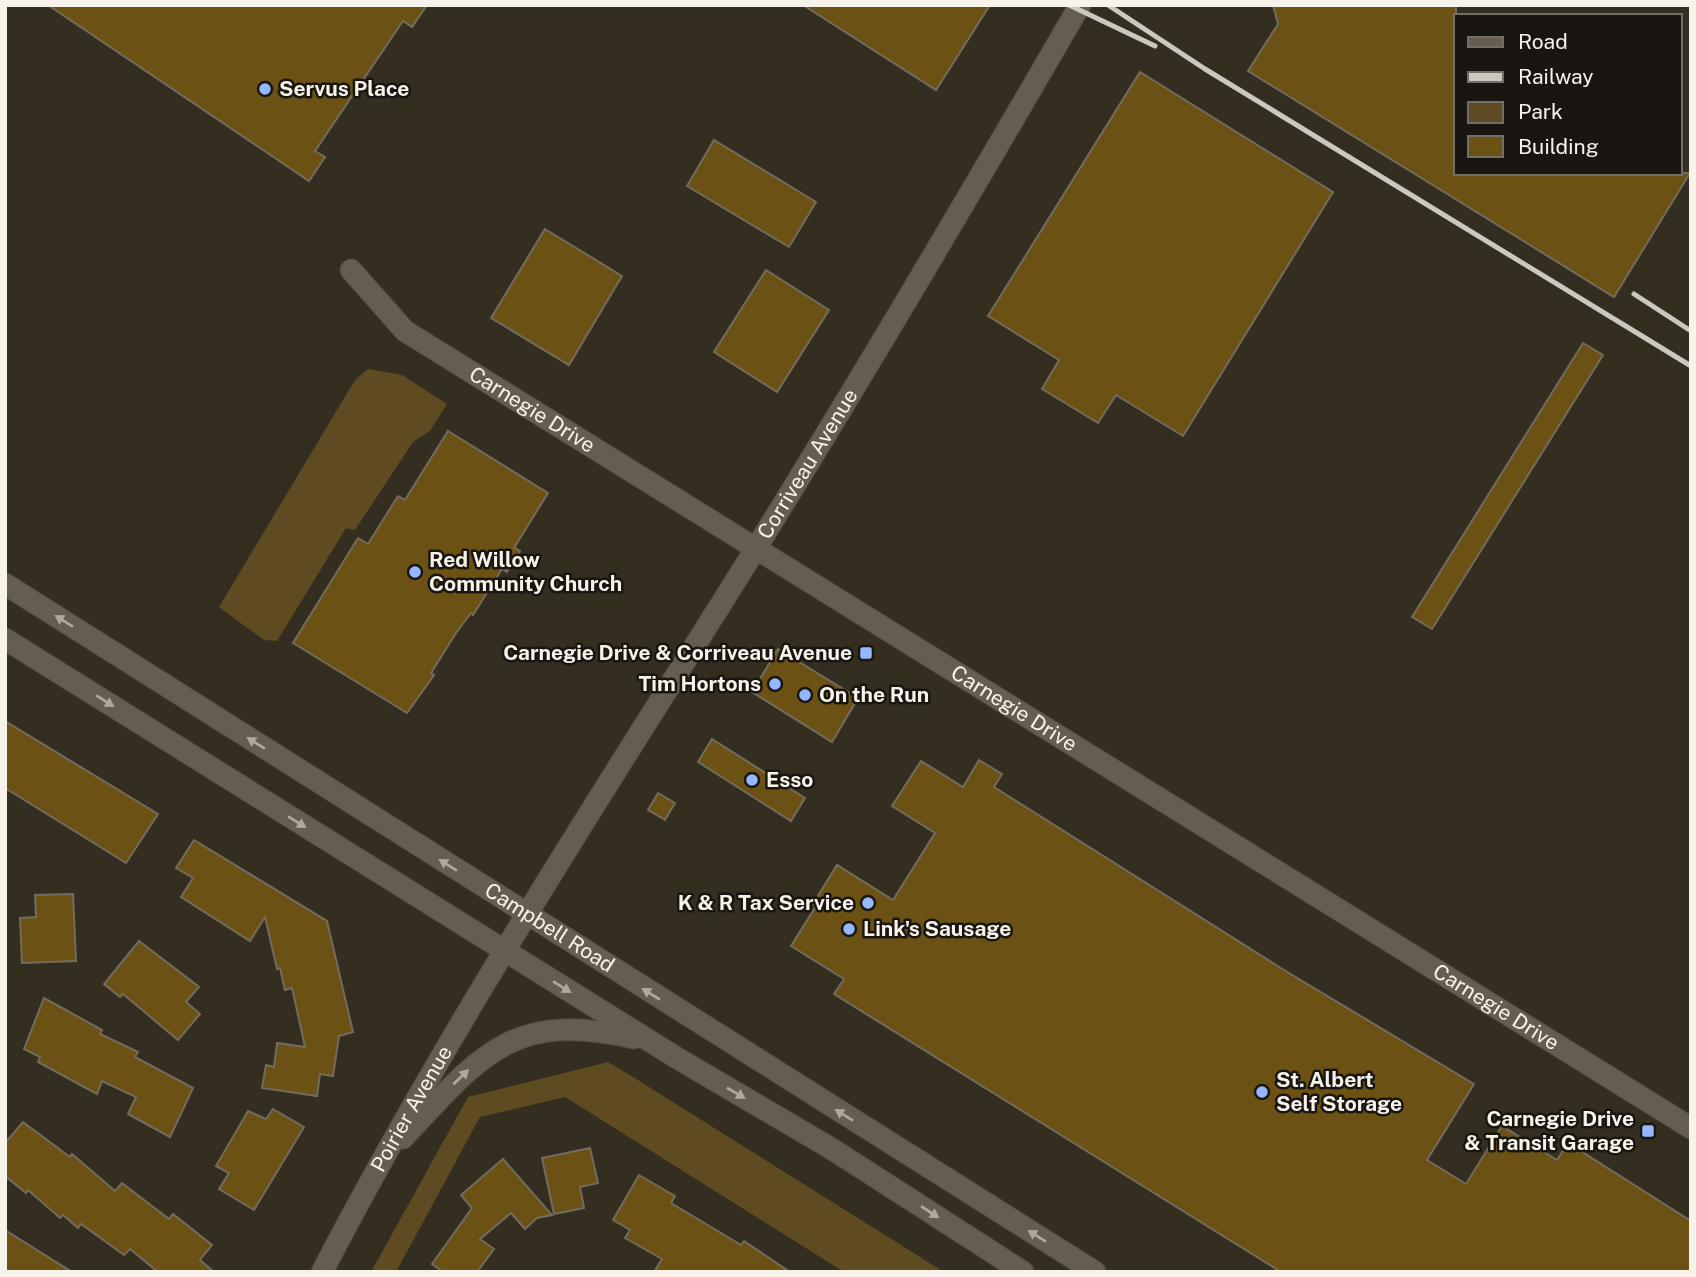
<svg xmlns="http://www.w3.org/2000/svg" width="1696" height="1277" viewBox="0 0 1696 1277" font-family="'Public Sans',sans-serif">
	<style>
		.green { fill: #5e4b22 }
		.building { fill: #6b5114; stroke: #736c5e; stroke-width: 2 }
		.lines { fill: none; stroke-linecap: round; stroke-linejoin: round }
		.street-casing { stroke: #514b40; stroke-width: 23 }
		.secondary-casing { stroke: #514b40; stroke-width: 23 }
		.street { stroke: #655e50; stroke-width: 21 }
		.secondary { stroke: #655e50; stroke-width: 21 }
		.rail { stroke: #cdc8bf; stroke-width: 5 }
		.oneway { fill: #aea89e }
		.poi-dot { fill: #94b7fd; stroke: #191611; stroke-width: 2.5 }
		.labels { text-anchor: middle; stroke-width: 5; stroke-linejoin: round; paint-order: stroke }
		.poi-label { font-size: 21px; font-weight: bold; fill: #f7f3eb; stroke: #191611; text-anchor: start }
		.street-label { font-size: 21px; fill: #f7f3eb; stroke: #191611 }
	</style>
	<rect width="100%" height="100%" fill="#342e21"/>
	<!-- green -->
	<g class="green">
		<path d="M368 369 402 375 447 404 430 431 413 442 355 530 346 528 277 641 264 640 219 607 355 380Z"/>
		<path d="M608 1062 633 1077 944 1272H844L565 1097 480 1117 396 1272H371L468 1097Z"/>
	</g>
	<!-- building -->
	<g class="building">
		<path d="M48 5H427L412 27 403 21 315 151 325 157 309 181Z"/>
		<path d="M803 5H990L936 90Z"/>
		<path d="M1273 5H1456V173H1690L1614 297 1248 71 1278 24Z"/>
		<path d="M1140 72 1333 192 1183 436 1116 395 1098 423 1042 389 1059 360 988 316Z"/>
		<path d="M714 140 816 202 789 247 687 186Z"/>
		<path d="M545 229 622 276 569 365 491 318Z"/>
		<path d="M766 270 829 310 777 392 714 352Z"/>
		<path d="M1583 343 1603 355 1432 629 1412 617Z"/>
		<path d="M448 431 548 493 514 548 520 551 507 572 502 569 473 615 471 613 456 633 431 673 434 675 407 713 293 643 358 538 368 544 398 496 405 500Z"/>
		<path d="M778 649 858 698 832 742 752 692Z"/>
		<path d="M5 721 158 814 126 863 5 788Z"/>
		<path d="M712 739 805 798 791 821 698 762Z"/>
		<path d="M979 760 1002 774 994 787 1284 970 1474 1084 1427 1160 1466 1184 1502 1126 1557 1160 1568 1143 1691 1221V1272H1281L834 994 844 979 791 946 816 906 813 904 837 865 893 900 935 833 892 806 921 761 963 787Z"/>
		<path d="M658 793 675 803 665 820 648 810Z"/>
		<path d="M194 840 327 921 353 1032 339 1036 333 1076 320 1074 317 1096 262 1088 266 1065 274 1067 277 1043 305 1047 292 988 285 990 280 968 277 969 265 917 250 941 181 897 193 878 176 868Z"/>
		<path d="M73 894 76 961 22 963 20 918 36 917 35 895Z"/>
		<path d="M139 941 199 987 186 1002 200 1014 178 1040 123 994 120 997 104 984Z"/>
		<path d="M44 998 102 1030 100 1034 138 1052 135 1057 193 1088 170 1137 128 1114 136 1097 102 1081 97 1094 38 1062 40 1057 24 1049Z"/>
		<path d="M273 1109 304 1127 254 1210 219 1189 229 1173 216 1166 248 1111 266 1119Z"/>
		<path d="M23 1122 70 1157 72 1154 115 1191 122 1183 169 1219 173 1214 212 1245 200 1260 214 1272H158L130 1249 124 1255 81 1224 78 1228 63 1215 60 1218 28 1190 26 1193 5 1176V1143Z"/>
		<path d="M590 1148 598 1183 580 1187 584 1208 554 1214 542 1158Z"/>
		<path d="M503 1159 552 1215 537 1218 525 1229 511 1213 480 1239 494 1249 477 1272H443L432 1264 472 1208 461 1195Z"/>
		<path d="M639 1175 675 1196 671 1203 741 1245 744 1241 790 1272H654L662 1259 625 1238 630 1230 613 1220Z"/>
		<path d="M5 1230 72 1272H5Z"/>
	</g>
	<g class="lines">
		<!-- street casing -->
		<g class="street-casing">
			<g id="street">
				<path id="s1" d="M351 270 405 331 1691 1128"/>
			</g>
		</g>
		<!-- secondary casing -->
		<g class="secondary-casing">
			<g id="secondary">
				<path id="s2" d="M5 584 1095 1272"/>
				<path d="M5 639 677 1058 832 1149 1023 1272"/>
				<path d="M403 1138C481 1055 512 1010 634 1038"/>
				<path id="s3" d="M322 1272C451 1024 605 790 753 553 865 373 974 188 1080 5"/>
			</g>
		</g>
		<!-- street -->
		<use href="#street" class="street"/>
		<!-- secondary -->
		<use href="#secondary" class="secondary"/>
		<!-- rail -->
		<g class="rail">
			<path d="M1069 5 1155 46"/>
			<path d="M1108 5 1205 69 1691 366"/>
			<path d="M1634 294 1691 331"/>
		</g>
	</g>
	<!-- one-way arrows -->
	<defs><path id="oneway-solid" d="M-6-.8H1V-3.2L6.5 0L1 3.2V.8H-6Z" transform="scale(1.75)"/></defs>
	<g class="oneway">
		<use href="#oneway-solid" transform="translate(64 621) rotate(-148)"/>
		<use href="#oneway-solid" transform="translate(105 701) rotate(32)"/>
		<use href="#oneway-solid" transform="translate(256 743) rotate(-148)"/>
		<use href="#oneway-solid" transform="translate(297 822) rotate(32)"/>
		<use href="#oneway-solid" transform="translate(448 865) rotate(-148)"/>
		<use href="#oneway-solid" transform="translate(562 987) rotate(32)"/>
		<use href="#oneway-solid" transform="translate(651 994) rotate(-148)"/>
		<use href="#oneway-solid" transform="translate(461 1077) rotate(-44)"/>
		<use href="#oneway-solid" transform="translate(736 1093) rotate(30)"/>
		<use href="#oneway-solid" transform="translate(844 1115) rotate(-148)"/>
		<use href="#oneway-solid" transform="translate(930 1212) rotate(33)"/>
		<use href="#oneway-solid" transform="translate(1037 1236) rotate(-148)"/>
	</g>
	<!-- markers -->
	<g class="poi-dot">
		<circle cx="265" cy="89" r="7"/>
		<circle cx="415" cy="572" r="7"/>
		<rect x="859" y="646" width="14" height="14" rx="3.5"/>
		<circle cx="775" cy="684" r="7"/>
		<circle cx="805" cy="695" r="7"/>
		<circle cx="752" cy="780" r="7"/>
		<circle cx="868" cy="903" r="7"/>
		<circle cx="849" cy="929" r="7"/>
		<circle cx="1262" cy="1092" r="7"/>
		<rect x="1641" y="1124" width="14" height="14" rx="3.5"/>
	</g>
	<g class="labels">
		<!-- poi labels -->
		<g class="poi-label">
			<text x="279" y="96">Servus Place</text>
			<text x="429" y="567">Red Willow<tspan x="429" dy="24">Community Church</tspan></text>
			<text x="852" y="660" text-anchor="end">Carnegie Drive &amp; Corriveau Avenue</text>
			<text x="761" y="691" text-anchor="end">Tim Hortons</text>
			<text x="819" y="702">On the Run</text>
			<text x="766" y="787">Esso</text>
			<text x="854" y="910" text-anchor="end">K &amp; R Tax Service</text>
			<text x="863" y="936">Link's Sausage</text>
			<text x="1276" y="1087">St. Albert<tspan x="1276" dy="24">Self Storage</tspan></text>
			<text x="1634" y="1126" text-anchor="end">Carnegie Drive<tspan x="1634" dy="24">&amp; Transit Garage</tspan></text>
		</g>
		<!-- street labels -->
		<g class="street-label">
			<text dy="7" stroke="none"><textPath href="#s1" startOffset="231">Carnegie Drive</textPath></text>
			<text dy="7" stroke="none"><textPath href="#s3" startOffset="943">Corriveau Avenue</textPath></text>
			<text dy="7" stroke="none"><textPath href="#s1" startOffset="798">Carnegie Drive</textPath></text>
			<text dy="7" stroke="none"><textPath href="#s2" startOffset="644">Campbell Road</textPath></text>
			<text dy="7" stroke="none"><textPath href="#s1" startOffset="1365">Carnegie Drive</textPath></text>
			<text dy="7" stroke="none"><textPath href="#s3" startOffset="186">Poirier Avenue</textPath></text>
		</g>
	</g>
	<!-- border -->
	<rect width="1696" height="1277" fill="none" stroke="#f7f3eb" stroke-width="14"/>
	<!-- legend -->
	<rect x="1454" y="14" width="228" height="161" fill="#191611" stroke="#726e68" stroke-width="2"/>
	<rect x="1468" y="37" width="35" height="10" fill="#655e50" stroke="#726e68" stroke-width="2"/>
	<text x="1518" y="49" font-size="21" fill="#f7f3eb">Road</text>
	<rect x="1468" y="72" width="35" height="10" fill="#cdc8bf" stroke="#726e68" stroke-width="2"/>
	<text x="1518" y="84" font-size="21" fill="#f7f3eb">Railway</text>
	<rect x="1468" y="102" width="35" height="21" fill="#5e4b22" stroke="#726e68" stroke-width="2"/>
	<text x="1518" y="119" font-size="21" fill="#f7f3eb">Park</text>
	<rect x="1468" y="136" width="35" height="21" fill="#6b5114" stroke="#726e68" stroke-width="2"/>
	<text x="1518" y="154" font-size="21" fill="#f7f3eb">Building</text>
</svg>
